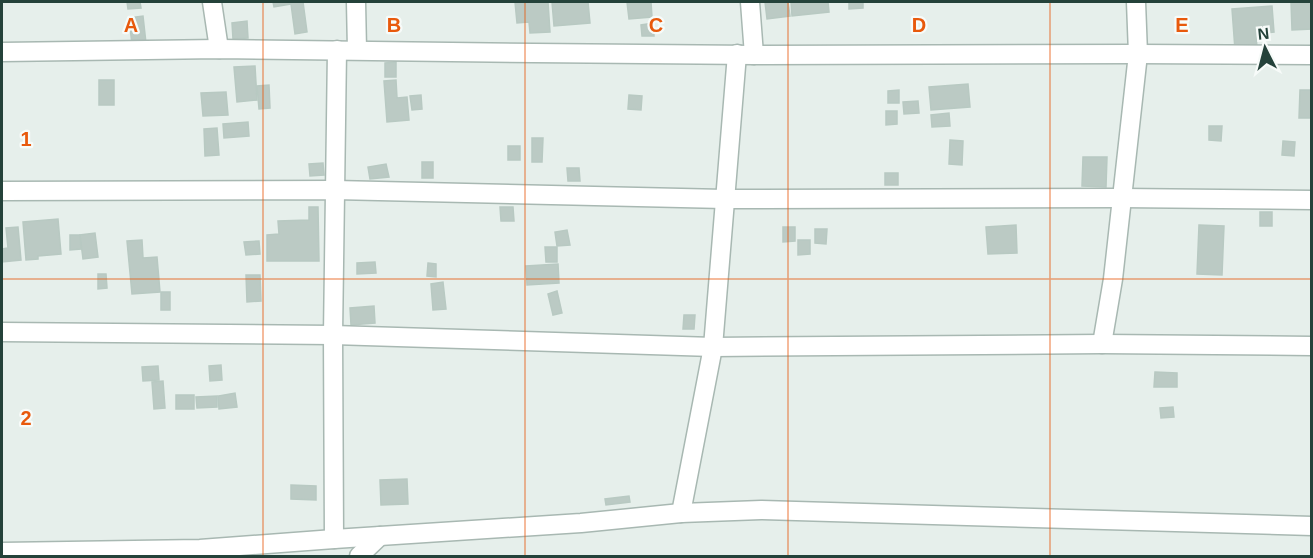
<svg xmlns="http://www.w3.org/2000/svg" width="1313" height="558" viewBox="0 0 1313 558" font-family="Helvetica,sans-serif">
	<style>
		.building { fill: #bbcac4; stroke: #b8c9c2; stroke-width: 1.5 }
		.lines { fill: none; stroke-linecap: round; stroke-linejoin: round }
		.minor-casing { stroke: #a8b8b2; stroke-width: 21 }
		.minor { stroke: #fff; stroke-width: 18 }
		.grid { fill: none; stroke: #e8590c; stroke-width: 1.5; stroke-opacity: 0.55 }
		.grid-label { font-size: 20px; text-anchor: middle; font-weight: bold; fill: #e8590c; stroke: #f7fbf9; stroke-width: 4.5; stroke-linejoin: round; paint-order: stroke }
	</style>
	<rect width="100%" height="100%" fill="#e6efeb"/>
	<!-- building -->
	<g class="building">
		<path d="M127 2H140L141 8 128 9Z"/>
		<path d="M273 2H303L307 32 295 34 291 4 274 7Z"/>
		<path d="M515 2H548L550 32 530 33 529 22 517 23Z"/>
		<path d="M552 2H588L590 23 554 26Z"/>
		<path d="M627 2H651L652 17 629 19Z"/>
		<path d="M765 2H788L790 16 767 19Z"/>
		<path d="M791 2H828L829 12 792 16Z"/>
		<path d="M849 2H863V8L849 9Z"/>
		<path d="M1291 2H1312V29L1292 30Z"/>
		<path d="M1272 6 1274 32 1256 34 1257 48 1235 50 1232 9Z"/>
		<path d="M143 16 146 43 132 45 129 18Z"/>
		<path d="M247 21 248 38 233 39 232 23Z"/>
		<path d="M653 23 654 36H642L641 25Z"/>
		<path d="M396 62V77H385V63Z"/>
		<path d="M255 66 257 100 237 102 234 67Z"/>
		<rect x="99" y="80" width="15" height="25"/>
		<path d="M396 80 397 98 407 97 409 120 387 122 384 81Z"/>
		<path d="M968 84 970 107 931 110 929 87Z"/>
		<path d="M269 85 270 108 259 109 257 86Z"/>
		<path d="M899 90V103H888V91Z"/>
		<path d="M1300 90H1312V118H1299Z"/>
		<path d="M226 92 228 115 203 116 201 93Z"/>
		<path d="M421 95 422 109 412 110 410 96Z"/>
		<path d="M629 95 642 96 641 110 628 109Z"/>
		<path d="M918 101 919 113 904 114 903 102Z"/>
		<path d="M886 111H897V124L886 125Z"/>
		<path d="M949 113 950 126 932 127 931 115Z"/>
		<path d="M248 122 249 136 224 138 223 124Z"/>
		<path d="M1209 126H1222L1221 141 1209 140Z"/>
		<path d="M217 128 219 155 205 156 204 129Z"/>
		<path d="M532 138H543L542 162H532Z"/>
		<path d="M950 140 963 141 962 165 949 164Z"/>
		<path d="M1283 141 1295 142 1294 156 1282 155Z"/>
		<rect x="508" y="146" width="12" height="14"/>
		<path d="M1083 157H1107L1106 187 1082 186Z"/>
		<rect x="422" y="162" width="11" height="16"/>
		<path d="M323 163 324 175 310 176 309 164Z"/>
		<path d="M386 164 389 177 370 179 368 167Z"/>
		<path d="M567 168H579L580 181H568Z"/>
		<rect x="885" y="173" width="13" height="12"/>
		<path d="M309 207H318L319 261H267V235L279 234 278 221 309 220Z"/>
		<path d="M500 207H513L514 221H501Z"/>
		<rect x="1260" y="212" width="12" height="14"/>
		<path d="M58 219 61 254 38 256V259L26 260 23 222Z"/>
		<path d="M1016 225 1017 253 988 254 986 227Z"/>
		<path d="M1199 225 1224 226 1222 275 1197 274Z"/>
		<path d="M18 227 21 260 2 262V249L8 248 6 228Z"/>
		<path d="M783 227H795V241L783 242Z"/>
		<path d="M815 229H827L826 244 815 243Z"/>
		<path d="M567 230 570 245 557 246 555 232Z"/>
		<path d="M95 233 98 257 83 259 80 235Z"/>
		<path d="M70 235H80L81 249 70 250Z"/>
		<path d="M142 240 143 258 157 257 160 292 132 294 127 241Z"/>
		<path d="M798 240H810V254L798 255Z"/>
		<path d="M259 241 260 254 246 255 244 242Z"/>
		<path d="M545 247H557V262H546Z"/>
		<path d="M375 262 376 273 357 274V263Z"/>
		<path d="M428 263 436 264V277L427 276Z"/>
		<path d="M558 264 559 283 527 285 526 266Z"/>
		<path d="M98 274H106L107 288 98 289Z"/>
		<path d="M246 275H260L261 301 247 302Z"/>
		<path d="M443 282 446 309 433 310 431 284Z"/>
		<path d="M557 291 562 313 553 315 548 294Z"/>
		<rect x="161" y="292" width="9" height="18"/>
		<path d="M374 306 375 323 351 325 350 308Z"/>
		<path d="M684 315H695L694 329H683Z"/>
		<path d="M221 365 222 380 210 381 209 366Z"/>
		<path d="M158 366 159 380 143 381 142 367Z"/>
		<path d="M1155 372 1177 373V387H1154Z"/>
		<path d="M163 381 165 408 154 409 152 382Z"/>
		<path d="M235 393 237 407 219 409 218 396Z"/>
		<rect x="176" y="395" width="18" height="14"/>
		<path d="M217 396V407L197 408 196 397Z"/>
		<path d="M1173 407 1174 417 1161 418 1160 408Z"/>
		<path d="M407 479 408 504 381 505 380 480Z"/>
		<path d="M291 485 316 486V500L291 499Z"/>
		<path d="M629 496 630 502 606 505 605 499Z"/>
	</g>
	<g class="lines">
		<!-- minor casing -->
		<g class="minor-casing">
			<g id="minor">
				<path d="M212 2 219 49"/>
				<path d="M356 2 357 50"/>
				<path d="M750 2 754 55"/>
				<path d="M2 52 219 49 534 53 754 55 1138 54 1312 55"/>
				<path d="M2 191 335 190 724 199 1121 198 1312 200"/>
				<path d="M2 332 333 335 713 347 1102 344 1312 346"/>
				<path d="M1102 344 1113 279 1138 54 1136 2"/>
				<path d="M681 513 713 347 737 54"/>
				<path d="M334 539 333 335 337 50"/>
				<path d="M2 552 200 549 334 539 581 523 681 513 761 510 1312 526"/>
				<path d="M359 556 380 536"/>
			</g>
		</g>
		<!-- minor -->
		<use href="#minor" class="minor"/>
	</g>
	<!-- grid -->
	<path class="grid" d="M263 2V556M525 2V556M788 2V556M1050 2V556M2 279H1312"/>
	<g class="grid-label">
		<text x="131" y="32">A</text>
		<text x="394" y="32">B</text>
		<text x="656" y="32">C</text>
		<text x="919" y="32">D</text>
		<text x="1182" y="32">E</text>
		<text x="26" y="146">1</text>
		<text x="26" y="425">2</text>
	</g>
	<!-- border -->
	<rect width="1313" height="558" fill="none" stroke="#24423a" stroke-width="6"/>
	<!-- north arrow -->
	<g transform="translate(1265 48) rotate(354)" stroke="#f7fbf9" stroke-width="4.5" paint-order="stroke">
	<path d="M0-4.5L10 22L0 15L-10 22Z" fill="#24423a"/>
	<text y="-9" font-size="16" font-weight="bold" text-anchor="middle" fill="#24423a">N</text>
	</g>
</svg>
